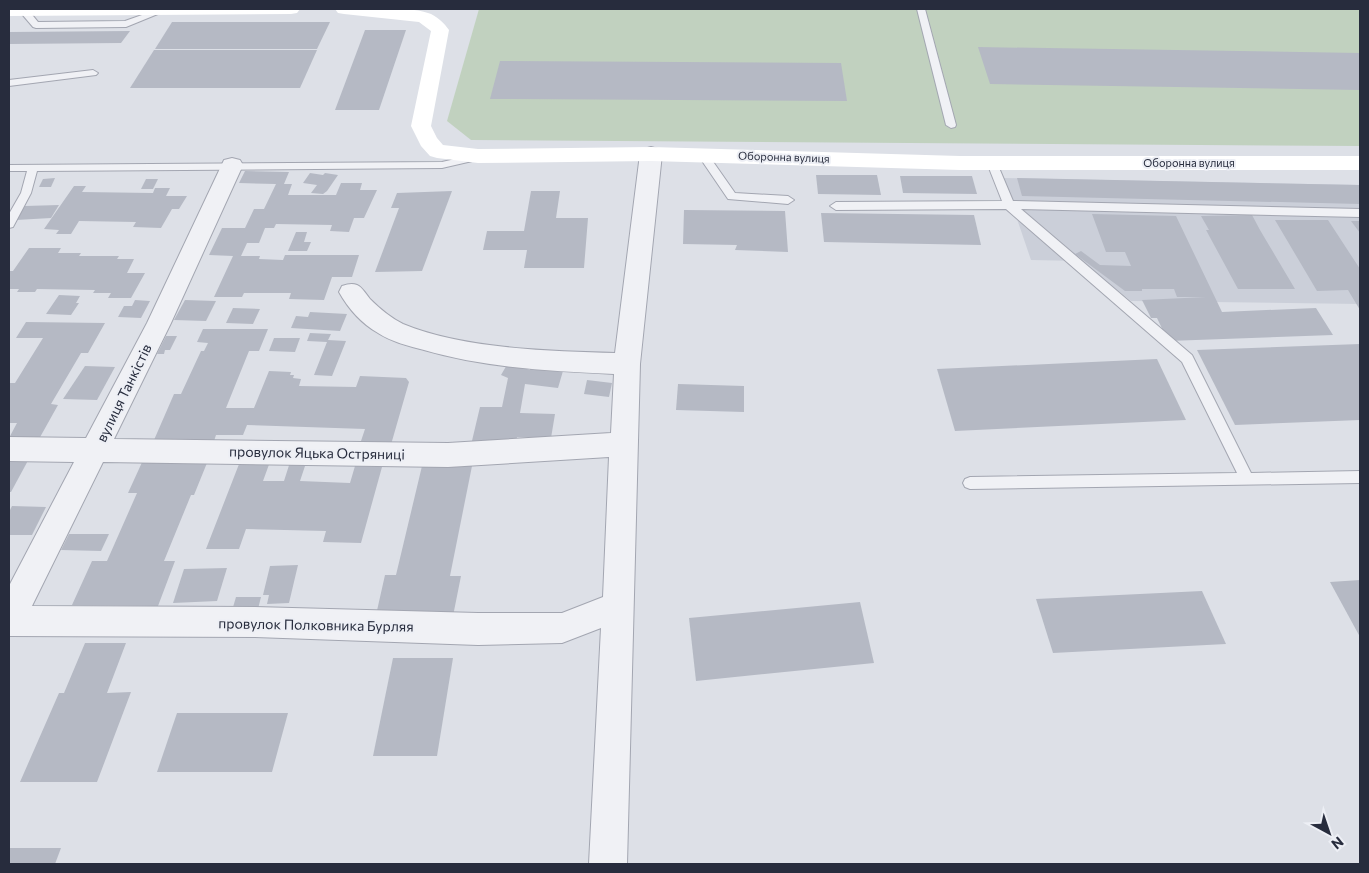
<svg xmlns="http://www.w3.org/2000/svg" width="1369" height="873" viewBox="0 0 1369 873" font-family="Commissioner,sans-serif">
	<style>
		.built { fill: #cbcfd9 }
		.green { fill: #c1d1bf }
		.building { fill: #b5b9c4 }
		.lines { fill: none; stroke-linecap: round; stroke-linejoin: round }
		.lane-casing { stroke: #a3a6b1; stroke-width: 2 }
		.street-casing { stroke: #a3a6b1; stroke-width: 2 }
		.lane { fill: #f0f1f5; fill-rule: evenodd }
		.street { fill: #f0f1f5; fill-rule: evenodd }
		.secondary { fill: #fff; fill-rule: evenodd }
		.labels { text-anchor: middle; stroke-width: 4; stroke-linejoin: round; paint-order: stroke }
		.far-street-label { font-size: 11px; fill: #272c3d; stroke: #edeff5 }
		.street-label { font-size: 14px; fill: #272c3d; stroke: #edeff5 }
	</style>
	<rect width="100%" height="100%" fill="#dde0e7"/>
	<!-- built -->
	<path class="built" d="M1003 178 1360 185V304L1131 301 1080 261 1031 260Z"/>
	<!-- green -->
	<path class="green" d="M479 9H1360V146L471 140 447 121Z"/>
	<!-- building -->
	<g class="building">
		<path d="M172 22H330L317 49H155Z"/>
		<path d="M365 30H406L379 110H335Z"/>
		<path d="M130 31 121 43 9 44V32Z"/>
		<path d="M978 47 1360 53V90L990 84Z"/>
		<path d="M154 50H317L300 88H130Z"/>
		<path d="M500 61 841 63 847 101 490 99Z"/>
		<path d="M245 171 289 172 284 184H292L288 195H336L341 183H362L360 190H377L364 218H354L349 232 330 231 332 225 276 224 274 228H265L259 243H247L241 256H260L259 259 283 260 285 255H359L352 277H332L324 300 289 299 291 293H244L242 297H214L233 256 209 255 222 228H245L254 209H264L276 184 239 183Z"/>
		<path d="M310 173 323 175 325 173 338 175 327 191 323 194 311 193 317 185 303 183Z"/>
		<path d="M816 175H877L881 195 818 194Z"/>
		<path d="M900 176H972L977 194 903 193Z"/>
		<path d="M55 178 51 187H39L43 179Z"/>
		<path d="M1017 178 1360 185V204L1022 196Z"/>
		<path d="M146 179H158L153 189H141Z"/>
		<path d="M74 186H86L82 192 153 193 155 188H170L166 196H187L179 209H172L161 228 133 227 136 222 79 221 71 234H56L59 230 44 229Z"/>
		<path d="M452 191 422 271 375 272 399 208H391L397 193Z"/>
		<path d="M531 191H560L556 218H588L584 268H524L527 250H483L487 231H524Z"/>
		<path d="M59 205 51 218 16 220 25 206Z"/>
		<path d="M684 210 785 211 788 252 735 250 737 245 683 244Z"/>
		<path d="M821 213 974 215 981 245 824 242Z"/>
		<path d="M1092 214 1176 216 1222 312 1316 308 1333 335 1168 341 1157 318H1151L1142 300 1206 297H1177L1174 289H1142V291H1125L1075 254 1081 251 1100 265 1131 266 1125 252H1106Z"/>
		<path d="M1252 215 1260 230 1295 289H1238L1206 230H1209L1201 216Z"/>
		<path d="M1275 220H1328L1360 269V310L1348 290 1317 291Z"/>
		<path d="M1351 221H1360V233Z"/>
		<path d="M296 232H307L304 242H311L307 251H288Z"/>
		<path d="M29 248H61L58 253H81L79 256H119L117 259H134L127 273H145L131 298H108L111 293H93L95 290 37 289 35 292H17L19 289H9V271H13Z"/>
		<path d="M59 295 80 296 76 303H79L71 315 46 314Z"/>
		<path d="M135 300 150 301 141 318 118 317 124 306H132Z"/>
		<path d="M185 300 216 301 206 321 174 320Z"/>
		<path d="M233 308 260 309 253 324 226 323Z"/>
		<path d="M310 312 347 314 340 331 291 328 296 316 308 317Z"/>
		<path d="M26 322 105 323 88 353H81L51 404 58 405 39 439 9 438 17 423H9V383H15L43 338H16Z"/>
		<path d="M203 329H268L259 351H249L226 408H254L269 371 291 372 290 375H294L293 378 301 379 299 386 356 387 360 376 406 378 409 382 390 448 359 447 365 429 247 425 243 435H216L214 441 154 440 174 394H181L201 351H204L208 343 197 342Z"/>
		<path d="M310 333 331 334 328 340 346 341 332 376 314 375 327 342 307 341Z"/>
		<path d="M166 336H177L170 350H165L164 354H157Z"/>
		<path d="M274 338H300L295 352 269 351Z"/>
		<path d="M1360 344V420L1235 425 1197 350Z"/>
		<path d="M1157 359 1186 420 955 431 937 369Z"/>
		<path d="M508 363 530 370V368L563 371 558 388 525 384 520 413 555 414 551 438 517 437 515 446 471 445 480 407H502L508 378 501 375Z"/>
		<path d="M85 366 115 367 97 400 63 399Z"/>
		<path d="M587 380 612 383 609 397 584 394Z"/>
		<path d="M678 384 744 386V412L676 410Z"/>
		<path d="M9 455H31L11 492H9Z"/>
		<path d="M144 458H209L194 495H191L164 561H175L158 606 72 605 92 561H107L137 493H128Z"/>
		<path d="M241 459H271L263 481H284L291 459 307 460 300 481 350 483 355 466 382 467 361 543 323 542 326 531 246 529 239 549H206Z"/>
		<path d="M422 466H472L450 576H461L453 616 376 615 385 575H396Z"/>
		<path d="M12 506 46 507 32 535H9V512Z"/>
		<path d="M69 534H109L101 551 61 550Z"/>
		<path d="M298 565 289 603 267 604 269 595H263L270 566Z"/>
		<path d="M227 568 217 601 173 603 184 569Z"/>
		<path d="M1360 580V637L1330 582Z"/>
		<path d="M1202 591 1226 644 1053 653 1036 599Z"/>
		<path d="M236 597H261L257 613 231 614Z"/>
		<path d="M860 602 874 663 696 681 689 618Z"/>
		<path d="M85 643H126L107 693 131 692 97 782H20L59 693H64Z"/>
		<path d="M393 658H453L437 756H373Z"/>
		<path d="M177 713H288L272 772H157Z"/>
		<path d="M9 848H61L55 864H9Z"/>
	</g>
	<g class="lines">
		<!-- lane casing -->
		<g class="lane-casing">
			<g id="lane">
				<path d="M21 9H30L29 11 38 22 125 21 159 9H170L126 27 36 28 33 27 21 13Z"/>
				<path d="M917 9H925L956 125 955 127 951 128 946 125Z"/>
				<path d="M93 70 98 73 96 75 9 86V80Z"/>
				<path d="M703 152 707 153 735 193 788 196 794 200 788 204 728 199 698 155Z"/>
				<path d="M477 154 481 155 482 157 481 159 442 168 37 171 31 193 13 227 9 228V214L21 193 27 171H9V165L442 162Z"/>
				<path d="M992 160 997 163 1013 201 1360 209V217L1021 209 1192 355 1251 473 1360 471V483L970 489 965 487 963 483 965 479 970 477 1237 473 1182 362 1006 209 836 210 830 206 836 202 1002 201 987 163Z"/>
			</g>
		</g>
		<!-- street casing -->
		<g class="street-casing">
			<path id="street" d="M651 147 658 149 662 154 640 364 627 864H589L601 628 562 643 478 645 255 637 9 636V586L74 462 9 461V437L86 438 147 323 224 160 232 158 240 160 243 165 171 323 114 439 448 443 611 433 614 374C550 371 486 368 424 350 409 346 392 342 378 333 362 324 348 308 339 292L342 286C348 284 352 283 357 285 362 287 366 294 370 299 380 309 391 318 403 324 463 349 551 351 615 353L640 154 644 149ZM609 457 603 597 562 613H478L255 607 32 606 103 462 448 467Z"/>
		</g>
		<!-- lane -->
		<use href="#lane" class="lane"/>
		<!-- street -->
		<use href="#street" class="street"/>
		<!-- secondary -->
		<g class="secondary">
			<path d="M9 9H300L297 13 291 14 9 16Z"/>
			<path d="M335 9C356 8 410 6 428 13 436 15 445 24 449 30L431 126 437 138 443 145 478 149 651 147 960 156H1360V170H960L651 161 478 163 437 158 430 156 421 146 411 126 431 31 419 22 344 14 338 13Z"/>
		</g>
	</g>
	<g class="labels">
		<!-- far-street labels -->
		<g class="far-street-label">
			<text transform="translate(784 157) rotate(2)" y="4">Оборонна вулиця</text>
			<text x="1189" y="167">Оборонна вулиця</text>
		</g>
		<!-- street labels -->
		<g class="street-label">
			<text transform="translate(124 393) rotate(-64)" y="5">вулиця Танкістів</text>
			<text transform="translate(317 453) rotate(1)" y="5">провулок Яцька Остряниці</text>
			<text transform="translate(316 625) rotate(1)" y="5">провулок Полковника Бурляя</text>
		</g>
	</g>
	<!-- border -->
	<rect width="1369" height="873" fill="none" stroke="#272c3d" stroke-width="20"/>
	<!-- north arrow -->
	<g transform="translate(1329 833) rotate(140)" stroke="#edeff5" stroke-width="4" paint-order="stroke">
	<path d="M0-4L9 19L0 12L-9 19Z" fill="#272c3d"/>
	<text y="-8" font-size="14" font-weight="bold" text-anchor="middle" fill="#272c3d">N</text>
	</g>
</svg>
